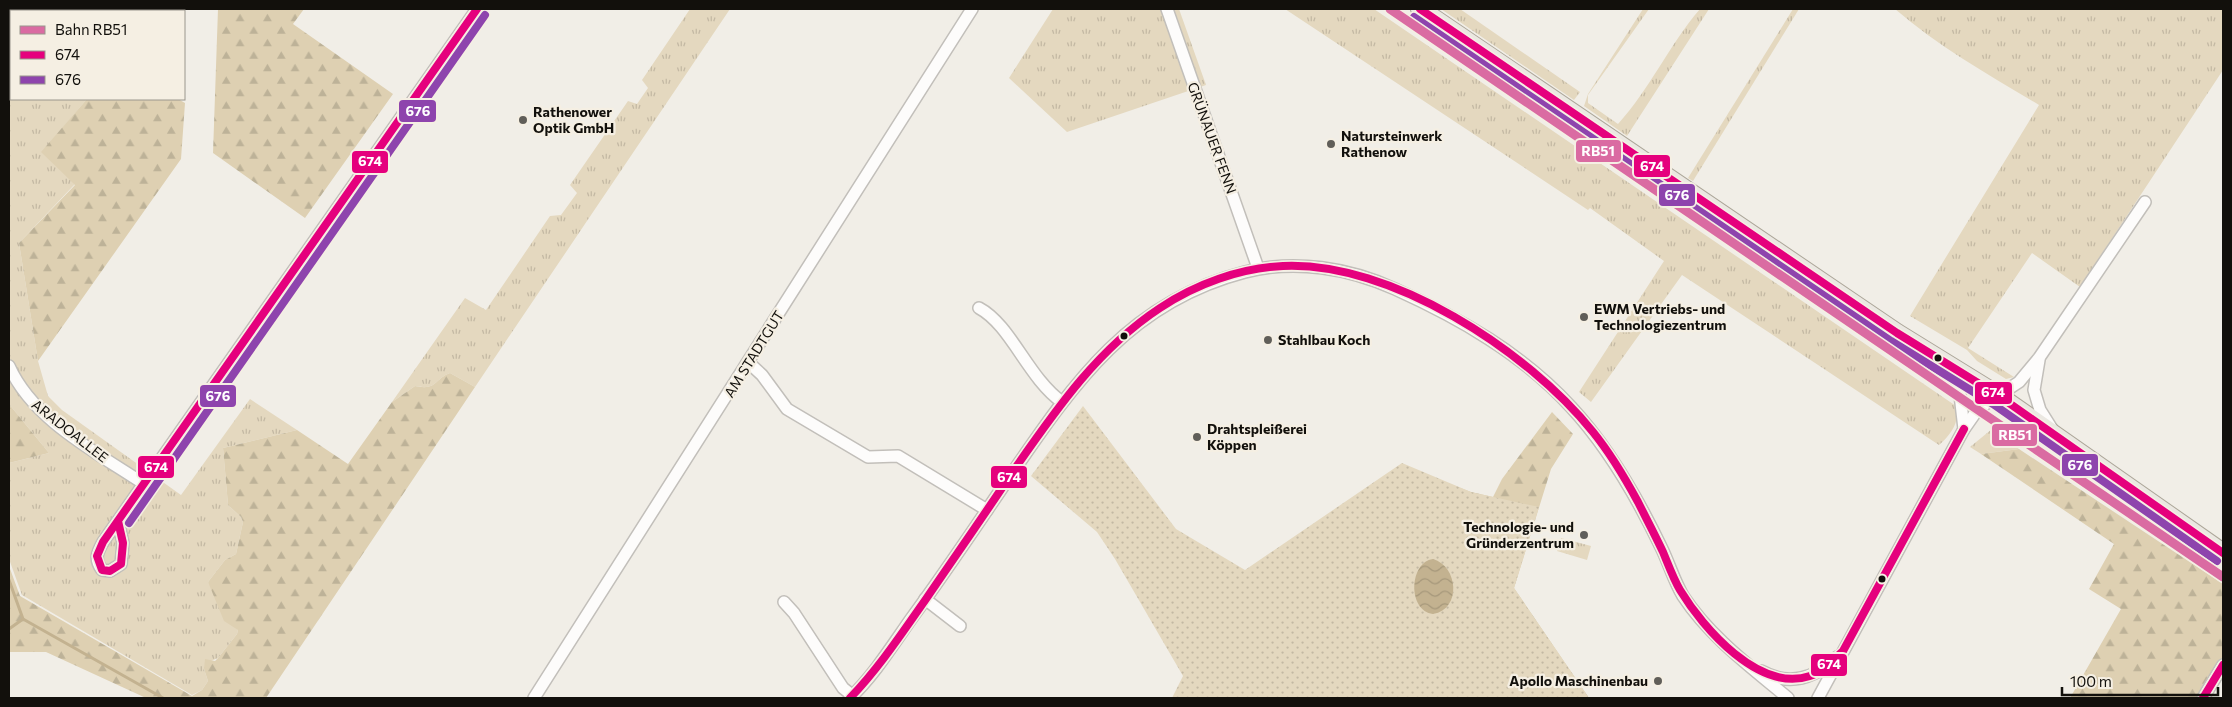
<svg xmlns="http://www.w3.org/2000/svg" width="2232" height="707" viewBox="0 0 2232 707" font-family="Commissioner,sans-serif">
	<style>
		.grass { fill: url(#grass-tufts) }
		.forest { fill: url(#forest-firs) }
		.park { fill: url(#park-dots) }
		.water { fill: url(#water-waves) }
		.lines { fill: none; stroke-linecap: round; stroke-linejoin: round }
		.stream { stroke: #c3b290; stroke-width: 3 }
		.minor-casing { stroke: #c2bfba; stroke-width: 14 }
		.primary-casing { stroke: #aca699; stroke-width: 20 }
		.minor { stroke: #fdfcfb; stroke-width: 11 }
		.primary { stroke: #ebe8e2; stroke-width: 18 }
		.bus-1-casing { stroke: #f5efe3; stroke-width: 11 }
		.bus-2-casing { stroke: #f5efe3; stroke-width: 11 }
		.bus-1 { stroke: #e5007d; stroke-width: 8 }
		.bus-2 { stroke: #8e44ad; stroke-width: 8 }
		.rail-1-casing { stroke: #f5efe3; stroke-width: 12 }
		.rail-1 { stroke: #da6ba2; stroke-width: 9 }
		.poi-dot { fill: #605e59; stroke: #f5efe3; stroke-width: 2 }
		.bus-dot { fill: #12100c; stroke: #f5efe3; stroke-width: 2 }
		.labels { text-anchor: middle; stroke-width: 4.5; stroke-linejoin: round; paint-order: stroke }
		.poi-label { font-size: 14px; font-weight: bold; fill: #12100c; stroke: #f5efe3; text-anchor: start }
		.street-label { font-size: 14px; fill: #12100c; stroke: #f5efe3 }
		.line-badge { stroke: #f5efe3; stroke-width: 2 }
		.badge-label { font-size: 14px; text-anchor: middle; font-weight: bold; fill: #fff }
	</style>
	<defs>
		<pattern id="grass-tufts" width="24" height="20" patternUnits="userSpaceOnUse" patternTransform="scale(1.25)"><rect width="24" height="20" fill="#e4d8bf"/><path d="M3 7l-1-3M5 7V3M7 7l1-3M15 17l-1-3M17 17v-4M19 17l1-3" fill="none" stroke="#c3b8a3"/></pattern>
		<pattern id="forest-firs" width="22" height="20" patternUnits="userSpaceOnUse" patternTransform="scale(1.25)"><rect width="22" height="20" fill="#ded0b2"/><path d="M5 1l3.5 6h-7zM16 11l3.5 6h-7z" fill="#bdb298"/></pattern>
		<pattern id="park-dots" width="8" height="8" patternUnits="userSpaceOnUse" patternTransform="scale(1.25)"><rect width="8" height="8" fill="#e4d8bf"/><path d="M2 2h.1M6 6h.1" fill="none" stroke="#c3b8a3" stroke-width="1.8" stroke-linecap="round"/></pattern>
		<pattern id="water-waves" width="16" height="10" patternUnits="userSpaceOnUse" patternTransform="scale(1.25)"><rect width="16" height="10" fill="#c3b290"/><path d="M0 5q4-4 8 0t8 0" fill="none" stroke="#a6987b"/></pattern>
	</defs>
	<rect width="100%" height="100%" fill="#f1eee7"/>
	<!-- grass -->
	<g class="grass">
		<path d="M690 9H730L475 387 450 373C434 379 437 391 415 386L392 402 465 298 486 310 550 216 561 215 577 193 570 185 628 101 637 104 648 88 642 80Z"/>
		<path d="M1053 9H1179L1206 85 1067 132 1009 78Z"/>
		<path d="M1285 9H1374L1956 406C1960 423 1951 434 1939 445L1682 275 1591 402 1579 392 1664 261 1590 208 1588 210Z"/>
		<path d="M1441 9H1460L1580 92 1574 100Z"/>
		<path d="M1643 9H1649L1588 95V103L1618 124C1650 89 1669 45 1700 9H1709L1627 136 1584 106 1588 94Z"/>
		<path d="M1793 9H1799L1693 181 1688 178Z"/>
		<path d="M1895 9H2223V70L2080 287 2032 253 1968 348 2014 377 2006 379 1977 361 1967 350 1910 316 2039 105C1989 75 1939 47 1895 9Z"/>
		<path d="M11 13V99H87L42 152 75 184 19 243 38 361 48 396 62 410 181 495 250 399 297 430 223 448 228 505 241 517 243 522 236 554 225 560 208 582 238 630 237 634 218 658 211 661 204 669 208 681 202 690 192 695 22 595 9 559V463L49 453 9 404V16Z"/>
		<path d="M1992 429 2019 449 1981 454 1970 447Z"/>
		<path d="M1561 538 1591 546 1587 560 1557 551Z"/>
	</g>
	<!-- forest -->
	<g class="forest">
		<path d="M218 9H304L293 24 393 94 305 218 213 153Z"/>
		<path d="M87 99H178L185 103 181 159 38 361 19 243 75 185 41 152Z"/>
		<path d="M450 373 475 387 266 698H146L46 652H9V566L20 596 192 696 202 690 208 681 204 669 205 659 215 661 218 658 237 634 238 630 224 621 208 582 225 560 236 554 243 522 241 517 228 505 223 448 297 430 348 464 392 402 415 386C437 391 434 379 450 373Z"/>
		<path d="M9 404 49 453 9 463Z"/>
		<path d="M1552 412 1573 434 1551 469 1514 588 1589 698 1443 611 1445 482 1471 492 1493 497 1502 479Z"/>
		<path d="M2019 449 2223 584V659L2199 698H2070L2121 609 2089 589 2114 544 1981 454Z"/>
	</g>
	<!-- park -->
	<path class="park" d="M1083 406 1176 529 1245 570 1402 463 1471 492 1539 507 1514 588 1589 698H1172L1183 676 1115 559 1097 532 1031 476Z"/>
	<!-- water -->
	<path class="water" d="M1433 559C1458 566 1462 609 1433 614 1407 611 1409 562 1433 559Z"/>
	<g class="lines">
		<!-- stream -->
		<g class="stream">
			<path d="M9 580 23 619 9 629"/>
			<path d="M23 619 163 698"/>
		</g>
		<!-- minor casing -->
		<g class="minor-casing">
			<g id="minor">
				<path d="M1167 9 1258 268"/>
				<path d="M979 308C1011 325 1028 378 1062 402"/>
				<path d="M2039 360 2034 390 2040 410 2052 429"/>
				<path d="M749 363 762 375 787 409 868 457 898 456 987 510"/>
				<path d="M9 366C33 420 96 452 144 484"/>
				<path d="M1948 366 1959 386 1964 429"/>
				<path d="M118 521 123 543 121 564 110 571 102 570C94 559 97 553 103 542L477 9"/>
				<path d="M925 599 960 626"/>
				<path d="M784 602 794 613 843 688 853 696"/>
				<path d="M1761 671C1790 687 1815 678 1837 657"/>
				<path d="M534 698 972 9"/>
				<path d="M850 698C874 675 892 646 911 619 944 574 975 528 1006 482 1072 386 1126 303 1245 272 1295 259 1349 268 1395 289 1459 318 1523 354 1571 407 1609 448 1637 497 1661 547 1669 563 1674 581 1683 596 1710 637 1751 667 1788 698"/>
				<path d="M1818 698 1964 429 1978 409 2019 382 2039 358 2145 202"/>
				<path d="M2203 698 2223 665"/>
			</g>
		</g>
		<!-- primary casing -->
		<g class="primary-casing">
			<path id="primary" d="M1420 9 1897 333 1999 396 2223 553"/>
		</g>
		<!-- minor -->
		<use href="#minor" class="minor"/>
		<!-- primary -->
		<use href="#primary" class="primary"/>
		<!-- bus-1 casing -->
		<g class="bus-1-casing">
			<g id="bus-1">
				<path d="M1420 9 1897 333 1999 396 2223 553"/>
				<path d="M118 521 123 543 121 564 110 571 102 570 97 556 103 542 477 9"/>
				<path d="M850 698C879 668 902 633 926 599 956 555 987 511 1016 467 1057 408 1099 348 1160 308 1196 284 1240 268 1283 266 1391 261 1528 351 1593 432 1610 453 1625 478 1638 502 1646 518 1655 535 1663 552 1668 564 1673 578 1680 590 1703 628 1759 693 1810 676 1823 672 1833 660 1843 651L1964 429"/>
				<path d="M2203 698 2223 665"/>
			</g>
		</g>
		<!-- bus-2 casing -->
		<g class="bus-2-casing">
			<g id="bus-2">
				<path d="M1414 17 1891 341 1993 404 2217 561"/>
				<path d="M129 523 485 15"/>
			</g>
		</g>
		<!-- bus-1 -->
		<use href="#bus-1" class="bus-1"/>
		<!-- bus-2 -->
		<use href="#bus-2" class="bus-2"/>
		<!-- rail-1 casing -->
		<g class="rail-1-casing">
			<path id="rail-1" d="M1390 9 2223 577"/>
		</g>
		<!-- rail-1 -->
		<use href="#rail-1" class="rail-1"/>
	</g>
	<!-- markers -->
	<g class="poi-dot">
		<circle cx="523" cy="120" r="5"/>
		<circle cx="1331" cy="144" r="5"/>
		<circle cx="1584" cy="317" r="5"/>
		<circle cx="1268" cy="340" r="5"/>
		<circle cx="1197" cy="437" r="5"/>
		<circle cx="1584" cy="535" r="5"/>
		<circle cx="1658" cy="681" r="5"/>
	</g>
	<g class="bus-dot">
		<circle cx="1124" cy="336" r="4.5"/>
		<circle cx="1938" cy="358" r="4.5"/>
		<circle cx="1882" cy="579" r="4.5"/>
	</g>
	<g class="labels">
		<!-- poi labels -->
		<g class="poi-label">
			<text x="533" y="117">Rathenower<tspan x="533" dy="16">Optik GmbH</tspan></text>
			<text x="1341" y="141">Natursteinwerk<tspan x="1341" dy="16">Rathenow</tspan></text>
			<text x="1594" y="314">EWM Vertriebs- und<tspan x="1594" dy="16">Technologiezentrum</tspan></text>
			<text x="1278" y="345">Stahlbau Koch</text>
			<text x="1207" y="434">Drahtspleißerei<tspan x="1207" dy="16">Köppen</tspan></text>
			<text x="1574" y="532" text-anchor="end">Technologie- und<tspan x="1574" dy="16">Gründerzentrum</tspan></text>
			<text x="1648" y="686" text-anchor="end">Apollo Maschinenbau</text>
		</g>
		<!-- street labels -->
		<g class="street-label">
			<text transform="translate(1212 138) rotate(70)" y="5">GRÜNAUER FENN</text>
			<text transform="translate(754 354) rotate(-58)" y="5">AM STADTGUT</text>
			<text transform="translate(70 431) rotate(38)" y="5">ARADOALLEE</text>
		</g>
	</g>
	<g class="line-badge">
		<rect x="398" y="99" width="39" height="24" rx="5" fill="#8e44ad"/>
		<rect x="1575" y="139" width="47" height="24" rx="5" fill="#da6ba2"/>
		<rect x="351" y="150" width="38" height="24" rx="5" fill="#e5007d"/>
		<rect x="1633" y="154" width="38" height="24" rx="5" fill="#e5007d"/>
		<rect x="1658" y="183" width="38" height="24" rx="5" fill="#8e44ad"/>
		<rect x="1974" y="381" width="39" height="24" rx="5" fill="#e5007d"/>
		<rect x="199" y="384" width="38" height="24" rx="5" fill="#8e44ad"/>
		<rect x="1991" y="423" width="47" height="24" rx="5" fill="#da6ba2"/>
		<rect x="2061" y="453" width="38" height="24" rx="5" fill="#8e44ad"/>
		<rect x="137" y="455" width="38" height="24" rx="5" fill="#e5007d"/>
		<rect x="990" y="465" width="38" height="24" rx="5" fill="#e5007d"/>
		<rect x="1810" y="653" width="38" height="24" rx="5" fill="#e5007d"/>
	</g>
	<g class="badge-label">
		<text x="418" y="116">676</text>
		<text x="1598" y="156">RB51</text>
		<text x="370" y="166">674</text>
		<text x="1652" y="171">674</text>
		<text x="1677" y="200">676</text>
		<text x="1993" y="397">674</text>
		<text x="218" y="401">676</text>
		<text x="2015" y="440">RB51</text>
		<text x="2080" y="470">676</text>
		<text x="156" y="472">674</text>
		<text x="1009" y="482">674</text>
		<text x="1829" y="669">674</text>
	</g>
	<!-- border -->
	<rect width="2232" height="707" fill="none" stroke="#12100c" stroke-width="20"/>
	<!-- legend -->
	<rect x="10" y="10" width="175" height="90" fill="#f5efe3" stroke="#9a968d"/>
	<rect x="20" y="26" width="25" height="8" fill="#da6ba2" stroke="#9a968d"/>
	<text x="55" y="35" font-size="15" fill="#12100c">Bahn RB51</text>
	<rect x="20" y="51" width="25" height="8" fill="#e5007d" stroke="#9a968d"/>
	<text x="55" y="60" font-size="15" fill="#12100c">674</text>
	<rect x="20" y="76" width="25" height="8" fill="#8e44ad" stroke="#9a968d"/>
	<text x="55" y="85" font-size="15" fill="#12100c">676</text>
	<!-- scale -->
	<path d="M2062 687v8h156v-8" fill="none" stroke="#12100c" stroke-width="2.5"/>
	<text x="2070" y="687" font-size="15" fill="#12100c" stroke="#f5efe3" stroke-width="4" paint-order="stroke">100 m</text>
</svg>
